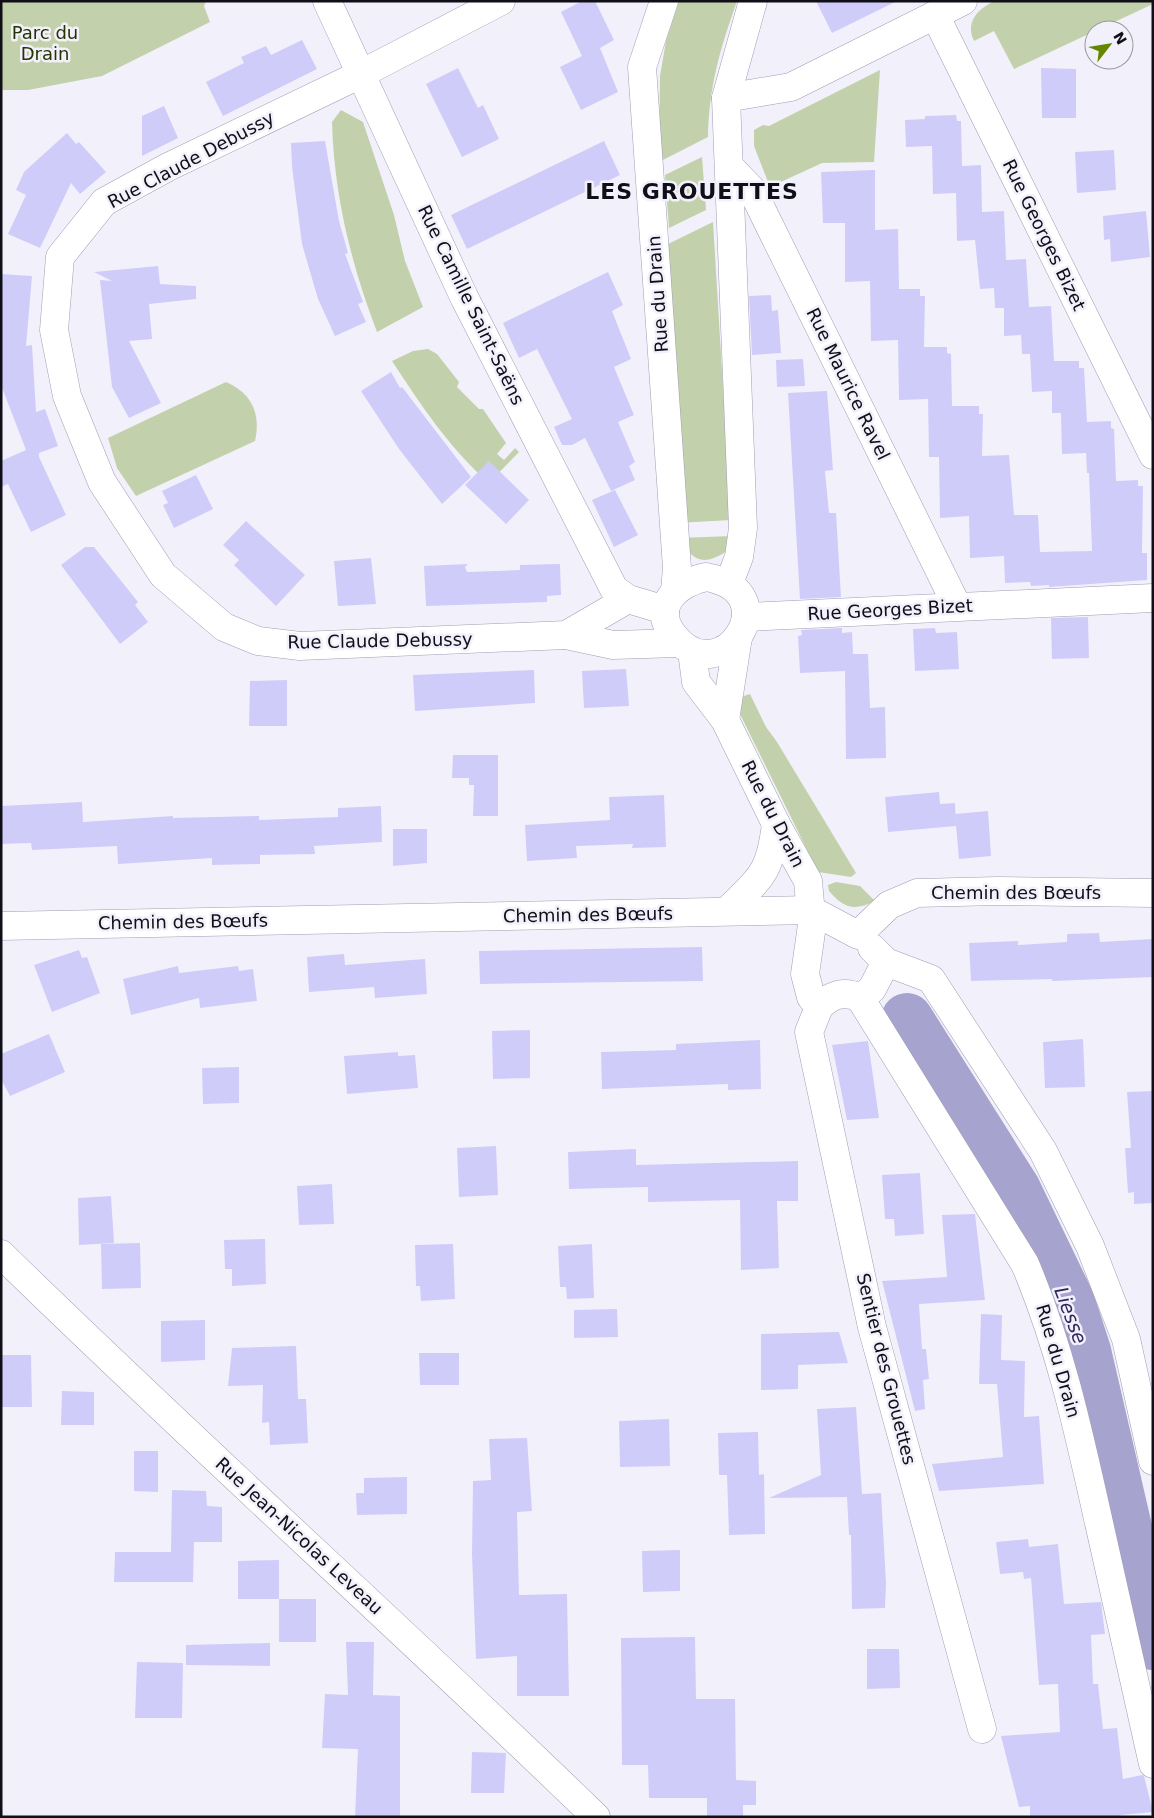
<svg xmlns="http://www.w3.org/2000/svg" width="1154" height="1818" viewBox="0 0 1154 1818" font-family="'DejaVu Sans',sans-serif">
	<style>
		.green { fill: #c2d1ab }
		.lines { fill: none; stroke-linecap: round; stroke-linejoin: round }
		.river { stroke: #a7a3cf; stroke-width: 52 }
		.building { fill: #d0ccfa }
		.minor-casing { stroke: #9f9db4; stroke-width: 29 }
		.minor { stroke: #fff; stroke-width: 28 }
		.labels { text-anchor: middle; stroke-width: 5; stroke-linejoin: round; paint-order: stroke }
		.park-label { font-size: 18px; fill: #253300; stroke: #f2f1fb }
		.street-label { font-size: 18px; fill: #100f17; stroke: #f2f1fb }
		.water-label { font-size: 19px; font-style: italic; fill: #30255b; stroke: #f2f1fb }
		.district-label { font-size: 22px; font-weight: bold; letter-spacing: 1px; fill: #100f17; stroke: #f2f1fb }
	</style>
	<rect width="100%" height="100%" fill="#f2f1fb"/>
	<!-- green -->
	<g class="green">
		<path d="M1 1H206L204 6 210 22 102 76 28 90H1Z"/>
		<path d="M679 1H737C720 50 709 85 708 137L659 162 660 76 666 41Z"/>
		<path d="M994 1H1153V4L1014 69 994 31 974 41C965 22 977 10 994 1Z"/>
		<path d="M880 70 874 162 822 163 770 187 754 146V130L763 125 769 126Z"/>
		<path d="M341 110 363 122 394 215 405 261 423 307 377 332C351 264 334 195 332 122Z"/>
		<path d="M702 157 706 210 669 228 665 175Z"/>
		<path d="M713 222 731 520 677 523 664 246Z"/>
		<path d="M428 349 437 354 459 382 457 387 479 409H483L506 443 497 454 504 460 515 448 519 452 489 483C449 448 421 405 392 361L413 351Z"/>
		<path d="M226 382C252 393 261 414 255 441L136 496 117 468 108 438Z"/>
		<path d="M732 536 727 551C702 567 693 561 679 538Z"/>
		<path d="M750 694 766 727 777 742 856 873 851 877 818 872 738 710 741 697Z"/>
		<path d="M836 882 860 886 875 901C855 911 844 909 829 891L828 885Z"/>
	</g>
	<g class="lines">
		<!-- river -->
		<path class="river" d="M907 1019 1015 1190 1069 1302 1085 1351 1153 1644"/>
	</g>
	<!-- building -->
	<g class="building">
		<path d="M582 1H595L614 40 600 48 618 92 581 110 560 67 582 56 561 12Z"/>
		<path d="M816 1H897L832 33Z"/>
		<path d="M302 40 317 69 223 116 206 82 244 63 241 57 266 46 271 55Z"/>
		<path d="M458 68 478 108 483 105 499 139 462 157 426 84Z"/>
		<path d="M1041 68 1076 69V118H1042Z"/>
		<path d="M164 106 178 138 142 156V116Z"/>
		<path d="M956 115 957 121H961L962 166 981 165 982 212 1004 211 1006 260 1026 259 1029 307 1051 306 1054 361H1079V368H1084L1087 422 1111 421V428L1114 429 1116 481 1138 480V486H1143L1142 553H1147V580L1049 587V585L1031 586 1030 582 1005 583 1004 556 970 558 969 516 940 518 939 457H929L928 399 899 400 898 340 871 341 870 281 845 282V223H823L821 172 875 170V230L898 229 899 289H920V296H925L924 347H947V353L951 354 952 406H979V414H983L982 456 1009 455 1014 515H1038L1040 552 1092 551 1089 473H1087L1086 453 1062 454 1061 413H1052V391L1032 392 1030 354H1022L1021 335 1004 336V308H995L994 288 980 289 975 240 957 241 956 193 933 194 932 146 906 147 905 120 925 119V116Z"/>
		<path d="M67 133 76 144 79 142 106 172 80 194 71 183 40 248 8 234 26 195 16 190 24 172Z"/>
		<path d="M325 141 339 221 348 253 345 254 363 302 358 304 366 322 335 336 318 299 302 244 292 167 291 143Z"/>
		<path d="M604 141 620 175 467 249 451 215Z"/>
		<path d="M1114 150 1116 190 1077 193 1075 152Z"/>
		<path d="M1146 211 1150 257 1111 262 1110 239 1104 240 1103 216Z"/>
		<path d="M158 266 160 284 196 286V299L149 304 152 339 129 341 161 403 129 418 112 387 100 280 112 281 94 272Z"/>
		<path d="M608 272 623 305 612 311 631 359 614 367 634 415 618 422 635 462 629 466 635 480 611 491 585 438 572 445H562L554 427 572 419 537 349 519 358 503 323Z"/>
		<path d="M1 274 32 276 26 346 32 345 36 412 45 409 58 446 39 453V457L66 515 31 532 8 484 1 487V461L26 450 1 385Z"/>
		<path d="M771 295 772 311 778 310 781 353 752 355 749 296Z"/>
		<path d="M803 359 805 386 777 387 776 360Z"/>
		<path d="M391 372 400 388 402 387 471 477 442 504 399 449 361 391Z"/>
		<path d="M827 391 833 470 825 471 829 513H836L841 597 800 599 788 393Z"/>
		<path d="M489 461 529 500 506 524 465 485Z"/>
		<path d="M196 475 213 509 174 528 163 505 168 503 162 491Z"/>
		<path d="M615 490 638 535 614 547 592 500Z"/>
		<path d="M246 521 305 575 276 606 234 565 239 560 223 545Z"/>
		<path d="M85 547H94L138 602 135 605 148 622 120 644 61 565Z"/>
		<path d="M371 558 376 604 338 606 334 561Z"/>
		<path d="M468 564 465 567 467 572 520 570V565L560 564 561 595 547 596V602L426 606 424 566Z"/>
		<path d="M1088 617 1089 658 1052 659 1051 618Z"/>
		<path d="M842 628V633L852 632 853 654H868L870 708 885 707 886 758 846 759 845 671 800 673 798 636 802 635 801 630Z"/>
		<path d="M935 628 936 633 957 632 959 669 915 671 913 629Z"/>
		<path d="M626 669 629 706 584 708 582 671Z"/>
		<path d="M534 670 535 703 415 711 413 675Z"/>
		<path d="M287 680V726H249L250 681Z"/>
		<path d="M453 755H498V816H473L474 785H469V778H452Z"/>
		<path d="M939 792 940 804 955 803 956 826 888 832 885 797Z"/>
		<path d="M664 795 666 847 632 848 633 844 576 846 577 858 527 861 525 825 610 820 609 797Z"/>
		<path d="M82 802 83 822 173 816V818L259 816V820L338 817V808L381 806 382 842 314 846 315 854 260 855V864L212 865V858L118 864 117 846 32 850 31 843 1 844V806Z"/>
		<path d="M988 811 991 856 959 859 955 814Z"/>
		<path d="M393 829H427V863L393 866Z"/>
		<path d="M1099 933 1100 942 1153 939V977L1052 981V979L971 981 969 943 1018 941V945L1067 942V934Z"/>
		<path d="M702 947 703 981 480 984 479 951Z"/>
		<path d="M79 950 82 958 87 957 100 993 52 1012 34 965Z"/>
		<path d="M344 954 345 965 425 959 427 994 375 998 374 987 309 992 307 957Z"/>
		<path d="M178 966 179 973 238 966 239 971 253 969 257 1001 200 1008 199 998 131 1015 123 979Z"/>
		<path d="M530 1030V1078L493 1079 492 1031Z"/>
		<path d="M49 1034 65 1072 10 1096 1 1079V1054Z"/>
		<path d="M1083 1039 1085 1087 1045 1088 1043 1042Z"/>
		<path d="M760 1040 761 1089 728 1090V1084L602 1089 601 1052 676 1050V1044Z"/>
		<path d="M868 1041 879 1118 847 1120 832 1045Z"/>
		<path d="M398 1052V1056L415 1055 418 1088 347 1094 344 1056Z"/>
		<path d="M239 1067V1103L203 1104 202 1068Z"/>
		<path d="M1153 1091V1203L1134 1204V1192L1128 1193 1125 1148H1131L1127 1092Z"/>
		<path d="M496 1146 498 1195 459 1197 457 1148Z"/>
		<path d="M636 1149V1165L798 1161V1201H777L779 1268 741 1270 740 1200 648 1202V1187L569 1189 568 1152Z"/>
		<path d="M920 1173 924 1234 895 1236 894 1219H885L882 1175Z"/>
		<path d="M332 1184 334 1224 299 1225 297 1186Z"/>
		<path d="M111 1196 114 1243 79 1245 78 1198Z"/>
		<path d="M975 1214 985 1300 919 1304 922 1349H926L929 1379 923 1380 925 1409 915 1411 882 1281 947 1277 942 1215Z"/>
		<path d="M265 1239 266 1284 232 1286V1269H225L224 1240Z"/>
		<path d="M140 1243 141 1288 102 1289 101 1244Z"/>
		<path d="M453 1244 455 1299 421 1301 420 1286H416L415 1245Z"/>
		<path d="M592 1244 594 1298 567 1299 566 1287H560L558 1246Z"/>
		<path d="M617 1309 618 1337 574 1338V1310Z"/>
		<path d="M981 1314 1002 1315 1001 1360 1025 1361 1024 1417 1039 1416 1044 1484 939 1491 932 1464 1003 1457 997 1384H979Z"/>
		<path d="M205 1320V1360L161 1362V1321Z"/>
		<path d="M839 1332 848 1363 798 1365V1389L761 1390V1334Z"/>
		<path d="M296 1346 298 1399H306L308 1443 270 1445 269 1422 262 1423 263 1385 228 1386 232 1348Z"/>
		<path d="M419 1353H459V1385H420Z"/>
		<path d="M1 1355H31L32 1407H1Z"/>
		<path d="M62 1391 94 1392V1425H61Z"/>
		<path d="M856 1407 862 1494 881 1493 886 1583 885 1608 852 1609 851 1535H849L847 1497 769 1498 821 1475 817 1409Z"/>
		<path d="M669 1419 670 1466 620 1467 619 1421Z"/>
		<path d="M758 1432 759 1475 764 1474 765 1534 729 1535 727 1475H719L718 1433Z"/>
		<path d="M527 1438 532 1511 517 1512 519 1595 567 1594 569 1696H517V1656L476 1659 472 1554 473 1481 491 1480 489 1439Z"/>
		<path d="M134 1451H158V1492L134 1491Z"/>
		<path d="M407 1477V1514L357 1515 356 1493H364V1478Z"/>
		<path d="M172 1490 206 1491 207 1506 222 1507V1542H194L193 1582H114L115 1552H171Z"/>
		<path d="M1028 1539 1029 1547 1058 1544 1064 1604 1101 1602 1105 1634 1091 1635 1093 1684H1098L1103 1729 1117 1728 1123 1779 1142 1775 1144 1776 1153 1812 1120 1815V1817H1030V1806L1019 1807 1001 1736 1060 1732 1058 1684 1039 1685 1031 1578 1024 1579 1023 1572 1000 1574 996 1542Z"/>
		<path d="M680 1550V1591L643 1592 642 1551Z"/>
		<path d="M279 1560V1599H238V1561Z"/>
		<rect x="279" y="1599" width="37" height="43"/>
		<path d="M695 1637 696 1699H735L736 1780 756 1781V1805H743V1817H707V1798H649L648 1765H622L621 1638Z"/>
		<path d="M346 1642H374L373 1695 400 1696V1817H355L358 1749 322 1748 325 1694 348 1695Z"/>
		<path d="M270 1643V1666L186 1665V1645Z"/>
		<path d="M867 1649H899L900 1688 867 1689Z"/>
		<path d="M137 1662 183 1663 182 1718H135Z"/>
		<path d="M472 1752 506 1753 504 1793H471Z"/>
	</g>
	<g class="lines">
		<!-- minor casing -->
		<g class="minor-casing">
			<g id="minor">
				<path d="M327 1 464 297 614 589 628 599 665 610"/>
				<path d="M501 1 361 74 168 167 104 202 60 257 54 330 67 396 102 482 163 575 224 627 258 641 300 646 566 635 628 599"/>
				<path d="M664 1 642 67 677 568 675 591"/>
				<path d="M935 15 1153 455"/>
				<path d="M726 98 791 87 963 1"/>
				<path d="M730 167 752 190 957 606"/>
				<path d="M706 577C791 592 721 695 674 636 650 607 677 583 706 577Z"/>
				<path d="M729 583 739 557 743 528 726 98 753 1"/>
				<path d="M746 617 1153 598"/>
				<path d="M566 635 613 645 679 643"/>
				<path d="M692 651 696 682 725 720 776 824 808 881 812 925 805 974 811 997 819 1007C831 995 844 990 860 998L872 989 886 962 872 948"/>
				<path d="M725 720 738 637"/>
				<path d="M727 911C761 877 770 874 776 824"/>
				<path d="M1 926 811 910 858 935 889 905 917 893 998 891 1153 893"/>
				<path d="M886 962 931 979 1043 1151 1090 1246 1126 1339 1153 1461"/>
				<path d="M860 998 1025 1264C1061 1349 1079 1434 1099 1523 1117 1603 1135 1684 1153 1764"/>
				<path d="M819 1007 809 1032 872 1327 982 1729"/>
				<path d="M1 1254C196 1445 400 1627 596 1817"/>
			</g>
		</g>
		<!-- minor -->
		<use href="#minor" class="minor"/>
	</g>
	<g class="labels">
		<!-- park labels -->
		<g class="park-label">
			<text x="45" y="39">Parc du<tspan x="45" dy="21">Drain</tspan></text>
		</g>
		<!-- street labels -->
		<g class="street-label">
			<text transform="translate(191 160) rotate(-28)" y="6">Rue Claude Debussy</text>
			<text transform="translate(1044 235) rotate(64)" y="6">Rue Georges Bizet</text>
			<text transform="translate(658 294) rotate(-94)" y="6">Rue du Drain</text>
			<text transform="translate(471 305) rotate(64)" y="6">Rue Camille Saint-Saëns</text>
			<text transform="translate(848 384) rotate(64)" y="6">Rue Maurice Ravel</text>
			<text transform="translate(890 610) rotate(-3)" y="6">Rue Georges Bizet</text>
			<text transform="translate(380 641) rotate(-1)" y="6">Rue Claude Debussy</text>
			<text transform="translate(773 814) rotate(63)" y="6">Rue du Drain</text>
			<text x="1016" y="899">Chemin des Bœufs</text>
			<text transform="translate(588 915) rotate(-1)" y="6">Chemin des Bœufs</text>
			<text transform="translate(183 922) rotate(-1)" y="6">Chemin des Bœufs</text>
			<text transform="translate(1058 1361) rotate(74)" y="6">Rue du Drain</text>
			<text transform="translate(886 1369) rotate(76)" y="6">Sentier des Grouettes</text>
			<text transform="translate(299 1536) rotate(43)" y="6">Rue Jean-Nicolas Leveau</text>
		</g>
		<!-- water labels -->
		<g class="water-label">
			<text transform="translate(1071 1315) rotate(69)" y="7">Liesse</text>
		</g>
		<!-- district labels -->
		<g class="district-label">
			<text x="692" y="199">LES GROUETTES</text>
		</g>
	</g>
	<!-- border -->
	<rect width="1154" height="1818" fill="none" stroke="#100f17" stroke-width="5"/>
	<!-- north arrow -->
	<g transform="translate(1109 45) rotate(59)"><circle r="24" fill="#f2f1fb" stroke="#9897a0"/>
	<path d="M0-4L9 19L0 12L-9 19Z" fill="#668600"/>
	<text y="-8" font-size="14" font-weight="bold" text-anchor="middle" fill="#100f17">N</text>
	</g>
</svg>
